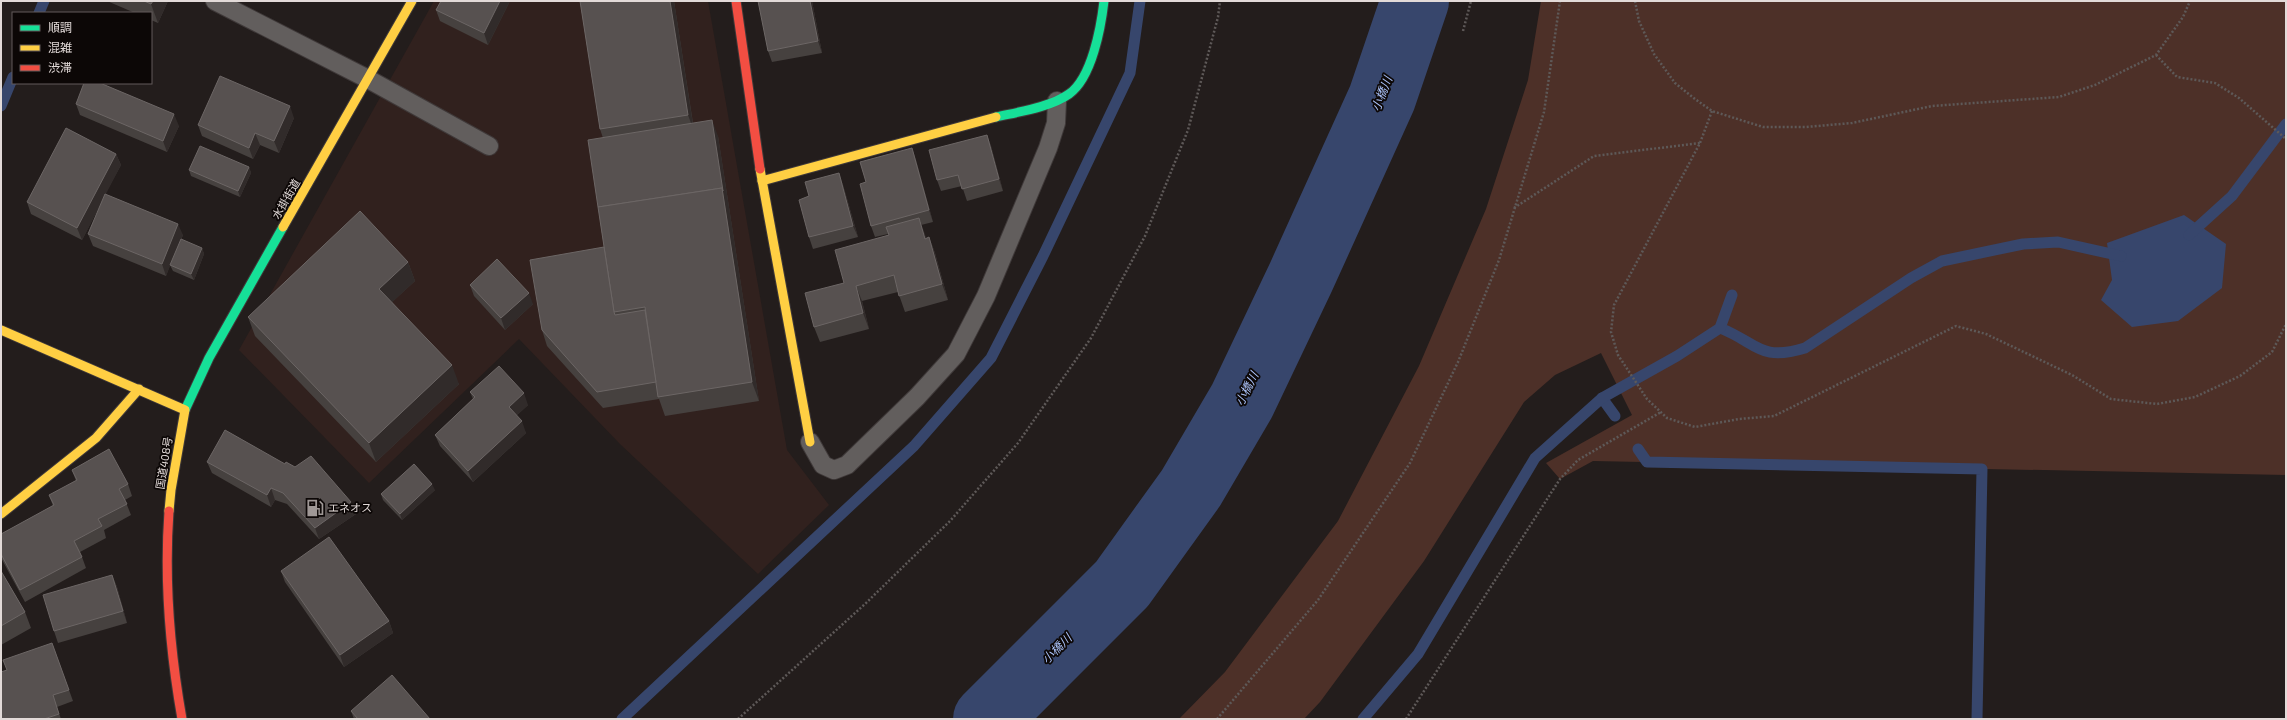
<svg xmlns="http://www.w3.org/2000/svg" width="2287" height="720" viewBox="0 0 2287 720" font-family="'Exo 2','Noto Sans JP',sans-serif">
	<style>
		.built { fill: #31211e }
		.green { fill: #4d3028 }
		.water { fill: #37466c }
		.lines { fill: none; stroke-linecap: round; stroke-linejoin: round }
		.stream { stroke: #37466c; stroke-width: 11 }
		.river { stroke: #37466c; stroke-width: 68 }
		.lane-casing { stroke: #3f3939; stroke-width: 20 }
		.fast-casing { stroke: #3f3939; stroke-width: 11 }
		.slow-casing { stroke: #3f3939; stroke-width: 11 }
		.jam-casing { stroke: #3f3939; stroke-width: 11 }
		.path { stroke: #5e5958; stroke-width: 2.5; stroke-dasharray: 2 2; stroke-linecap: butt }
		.lane { stroke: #625e5d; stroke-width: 18 }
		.fast { stroke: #16e098; stroke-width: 9 }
		.slow { stroke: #ffcf43; stroke-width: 9 }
		.jam { stroke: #f24e42; stroke-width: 9 }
		.wall { fill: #46413f }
		.shaded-wall { fill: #312b2a }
		.building { fill: #575150; stroke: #6c6665 }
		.labels { text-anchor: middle; stroke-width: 3.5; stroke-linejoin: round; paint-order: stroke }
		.street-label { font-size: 11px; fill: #e2dad8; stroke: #0c0706 }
		.poi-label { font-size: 11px; fill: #e2dad8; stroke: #0c0706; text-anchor: start }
		.water-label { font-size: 12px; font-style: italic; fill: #aac2f9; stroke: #0c0706 }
	</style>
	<rect width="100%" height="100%" fill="#231d1c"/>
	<!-- built -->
	<path class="built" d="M434 1H708L787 450 829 505 758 574 620 444 519 339 369 483 239 350Z"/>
	<!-- green -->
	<path class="green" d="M1541 1H2286V475L1593 461 1560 479 1546 463 1632 415 1601 353 1555 375 1524 402 1424 561 1320 702 1304 719H1179L1225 672 1338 521 1419 366 1486 209 1528 80Z"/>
	<!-- water -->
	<path class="water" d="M2184 215 2226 244 2222 288 2178 321 2132 327 2101 300 2112 280 2107 243Z"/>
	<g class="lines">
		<!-- stream -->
		<g class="stream">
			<path d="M39 13 44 1"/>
			<path d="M1 106 13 77"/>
			<path d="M2189 235 2232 196 2286 124"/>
			<path d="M1720 328C1758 343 1759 362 1805 348L1911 278 1942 261 2023 244 2058 242 2121 256"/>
			<path d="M1602 398 1615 416"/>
			<path d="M1638 449 1647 462 1982 469 1977 719"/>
			<path d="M622 719 914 446 991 358 1043 256 1130 73 1140 1"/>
			<path d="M1363 719 1418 654 1535 458 1602 398 1677 356 1720 328 1732 295"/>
		</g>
		<!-- river -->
		<path class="river" d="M987 719 1122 584 1191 488 1242 401 1301 277 1382 98 1415 1"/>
		<!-- lane casing -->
		<g class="lane-casing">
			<g id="lane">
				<path d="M215 1 368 79 489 146"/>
				<path d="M810 442 823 465 834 470 847 465 917 397 956 354 986 296 1048 148 1056 123 1057 101"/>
			</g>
		</g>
		<!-- fast casing -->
		<g class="fast-casing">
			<g id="fast">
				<path d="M996 117C1018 112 1051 107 1069 94 1092 78 1101 27 1104 1"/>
				<path d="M185 410 209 358 283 227"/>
			</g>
		</g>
		<!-- slow casing -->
		<g class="slow-casing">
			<g id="slow">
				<path d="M760 169 810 442"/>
				<path d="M762 181 996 117"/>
				<path d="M283 227 412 1"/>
				<path d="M1 330 185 410 171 490 169 511"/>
				<path d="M1 514 96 438 139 389"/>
			</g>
		</g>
		<!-- jam casing -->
		<g class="jam-casing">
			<g id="jam">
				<path d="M736 1 760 169"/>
				<path d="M169 511C164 580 170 651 182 719"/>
			</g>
		</g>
		<!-- path -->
		<g class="path">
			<path d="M1635 1 1639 21 1654 54 1675 83 1695 99 1712 111 1763 127H1806L1852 123 1932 106 2059 97 2095 85 2156 55 2183 17 2190 1"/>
			<path d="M1463 31 1471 1"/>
			<path d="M2156 55 2177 77 2215 83 2239 98 2286 139"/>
			<path d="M1712 111 1700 143 1614 305 1611 332 1618 355 1647 399 1667 418 1695 427 1739 419 1774 416 1956 326 1986 334 2072 375 2111 399 2157 404 2195 397 2240 376 2272 352 2286 324"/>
			<path d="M1514 208 1594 156 1700 143"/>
			<path d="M738 719 865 604 950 521 1018 443 1091 338 1145 236 1188 130 1218 17 1220 1"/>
			<path d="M1217 719 1318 600 1410 463 1458 362 1499 260 1544 112 1560 1"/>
			<path d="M1406 719 1560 479 1578 460 1661 412"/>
		</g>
		<!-- lane -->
		<use href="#lane" class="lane"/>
		<!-- fast -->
		<use href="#fast" class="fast"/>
		<!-- slow -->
		<use href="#slow" class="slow"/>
		<!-- jam -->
		<use href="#jam" class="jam"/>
	</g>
	<!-- wall -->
	<g class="wall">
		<path d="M107 1H168L158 23 151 20V13H135Z"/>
		<path d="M441 1H510L488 45 440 21 436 10Z"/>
		<path d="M580 1H674L693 123 718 136 759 401 665 416 659 399 603 408 547 346 542 330 604 247 598 207 603 138 600 129Z"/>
		<path d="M758 1H812L822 53 772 62 768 51Z"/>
		<path d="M76 104 179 126 167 152 80 115Z"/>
		<path d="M294 118 279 153 260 145 253 159 202 136 198 125Z"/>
		<path d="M987 135 991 146 1003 191 967 201 962 186 941 191 937 180Z"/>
		<path d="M912 148 916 160 933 222 921 225 926 238 929 237 935 253 948 300 905 312 898 292 862 301 869 329 820 342 814 327 844 283 889 235 888 234 875 237 871 226 866 182Z"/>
		<path d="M116 154 121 165 105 194 183 235 177 249 202 248 204 254 194 280 173 271 170 265 166 276 93 246 88 234 102 201 82 240 31 214 27 202Z"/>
		<path d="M249 167 251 173 240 197 191 176 189 170Z"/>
		<path d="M839 173 843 185 858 237 813 249 809 237V196Z"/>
		<path d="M408 262 415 281 392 302 459 384 376 462 255 336 248 317Z"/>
		<path d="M470 285 533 304 505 330 474 296Z"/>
		<path d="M470 392 528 405 516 416 526 433 473 482 440 446 435 435 473 399Z"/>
		<path d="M207 462 356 514 319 539 287 504 275 500 271 507 212 473Z"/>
		<path d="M72 470 128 484 132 496 125 500 131 515 104 530 106 538 80 552 82 557 86 568 25 602 1 558V534L53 506 49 495 76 481Z"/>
		<path d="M435 490 402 520 383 500 381 494Z"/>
		<path d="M1 571 25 612 31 628 1 645Z"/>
		<path d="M281 571 389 621 393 633 344 667 285 582Z"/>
		<path d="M112 575 117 587 127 623 58 643 54 631Z"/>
		<path d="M52 643 73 701 57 707 61 719H1L7 670Z"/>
		<path d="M351 711 430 719H354Z"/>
	</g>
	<!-- shaded-wall -->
	<g class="shaded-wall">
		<path d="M153 1H168L158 23 151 4Z"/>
		<path d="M500 1H510L488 45 484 33Z"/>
		<path d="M670 1H674L694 131 688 115Z"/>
		<path d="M810 1H812L822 53 818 41Z"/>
		<path d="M290 106 294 118 279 153 274 141Z"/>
		<path d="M174 114 179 126 167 152 163 141Z"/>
		<path d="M712 120 718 136 759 401 752 382Z"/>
		<path d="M255 133 260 145 253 159 249 148Z"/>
		<path d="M987 135 991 146 1003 191 999 179Z"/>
		<path d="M912 148 916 160 933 222 929 210Z"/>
		<path d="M116 154 121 165 82 240 77 228Z"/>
		<path d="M249 167 251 173 240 197 238 191Z"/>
		<path d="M839 173 843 185 858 237 853 226Z"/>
		<path d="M919 218 925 234 930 255 925 239Z"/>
		<path d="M178 224 183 235 166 276 162 264Z"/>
		<path d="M929 237 935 253 948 300 942 284Z"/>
		<path d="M202 248 204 254 194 280 191 274Z"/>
		<path d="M408 262 415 281 386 308 379 289Z"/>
		<path d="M856 286 862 301 869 329 863 313Z"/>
		<path d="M529 293 533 304 505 330 501 318Z"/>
		<path d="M452 365 459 384 376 462 369 443Z"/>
		<path d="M524 393 528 405 513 419 509 407Z"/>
		<path d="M522 421 526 433 473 482 468 471Z"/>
		<path d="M432 484 435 490 402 520 400 514Z"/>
		<path d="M271 488 275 500 271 507 267 495Z"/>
		<path d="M351 502 356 514 319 539 315 528Z"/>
		<path d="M112 575 117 587 127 623 123 611Z"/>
		<path d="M389 621 393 633 344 667 340 655Z"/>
	</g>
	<!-- building -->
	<g class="building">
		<path d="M144 1H153L151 4Z"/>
		<path d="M441 1H500L484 33 436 10Z"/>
		<path d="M580 1H670L688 115 600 129Z"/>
		<path d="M758 1H810L818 41 768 51Z"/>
		<path d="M220 76 290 106 274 141 255 133 249 148 198 125Z"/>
		<path d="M84 83H100L174 114 163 141 76 104Z"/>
		<path d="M712 120 723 191 722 188 598 207 588 140Z"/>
		<path d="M66 128 116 154 77 228 27 202Z"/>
		<path d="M987 135 999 179 962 189 958 175 937 180 929 150Z"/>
		<path d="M200 146 249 167 238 191 189 170Z"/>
		<path d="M912 148 929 210 871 226 860 184 866 182 860 162Z"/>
		<path d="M839 173 853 226 809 237 799 200 809 196 805 182Z"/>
		<path d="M722 188 752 382 658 397 645 307 614 312 598 207Z"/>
		<path d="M105 194 178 224 162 264 88 234Z"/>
		<path d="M360 211 408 262 379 289 452 365 369 443 248 317Z"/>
		<path d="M919 218 925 239 929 237 942 284 899 296 894 275 856 286 863 313 814 327 805 293 844 283 835 250 889 235 886 227Z"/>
		<path d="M181 239 202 248 191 274 170 265Z"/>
		<path d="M604 247 614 312 615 315 645 310 656 382 597 392 542 330 530 260Z"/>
		<path d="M497 259 529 293 501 318 470 285Z"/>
		<path d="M499 366 524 393 509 407 522 421 468 471 435 435 475 397 470 392Z"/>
		<path d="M225 430 285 464 286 462 295 467 311 456 351 502 315 528 283 493 271 488 267 495 207 462Z"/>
		<path d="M109 449 128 484 119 489 127 504 98 519 102 526 74 541 82 557 20 590 1 554V534L54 505 49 495 77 480 72 470Z"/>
		<path d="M414 464 432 484 400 514 381 494Z"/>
		<path d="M329 537 389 621 340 655 281 571Z"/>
		<path d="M1 571 25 612 1 626Z"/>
		<path d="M112 575 123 611 54 631 43 595Z"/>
		<path d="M52 643 69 690 53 695 59 714 44 719H1V672L7 670 3 660Z"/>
		<path d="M392 675 430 719H358L351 711Z"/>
	</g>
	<!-- icons -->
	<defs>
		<g id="fuel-bare" transform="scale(1.38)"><path d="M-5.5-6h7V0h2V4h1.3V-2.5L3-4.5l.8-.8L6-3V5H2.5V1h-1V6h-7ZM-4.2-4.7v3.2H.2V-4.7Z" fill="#9f9896" stroke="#0c0706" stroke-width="2.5" paint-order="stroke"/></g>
	</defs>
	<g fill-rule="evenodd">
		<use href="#fuel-bare" x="315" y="508"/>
	</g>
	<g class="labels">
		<!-- street labels -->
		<g class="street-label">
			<text transform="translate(286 199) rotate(-60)" y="4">水掛街道</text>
			<text transform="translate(164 463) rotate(-81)" y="4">国道408号</text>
		</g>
		<!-- poi labels -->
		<g class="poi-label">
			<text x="328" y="512">エネオス</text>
		</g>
		<!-- water labels -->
		<g class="water-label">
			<text transform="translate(1382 94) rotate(-69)" y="4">小橋川</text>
			<text transform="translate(1247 389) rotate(-63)" y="4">小橋川</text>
			<text transform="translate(1057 649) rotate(-45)" y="4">小橋川</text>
		</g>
	</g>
	<!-- border -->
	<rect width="2287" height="720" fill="none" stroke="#e2dad8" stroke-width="4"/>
	<!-- legend -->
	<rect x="12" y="12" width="140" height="72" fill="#0c0706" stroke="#625b5a"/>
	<rect x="20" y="25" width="20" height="6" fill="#16e098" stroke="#625b5a"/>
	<text x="48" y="32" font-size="12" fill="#e2dad8">順調</text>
	<rect x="20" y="45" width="20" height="6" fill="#ffcf43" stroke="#625b5a"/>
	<text x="48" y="52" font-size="12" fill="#e2dad8">混雑</text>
	<rect x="20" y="65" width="20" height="6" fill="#f24e42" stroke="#625b5a"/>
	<text x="48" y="72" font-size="12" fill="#e2dad8">渋滞</text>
</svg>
